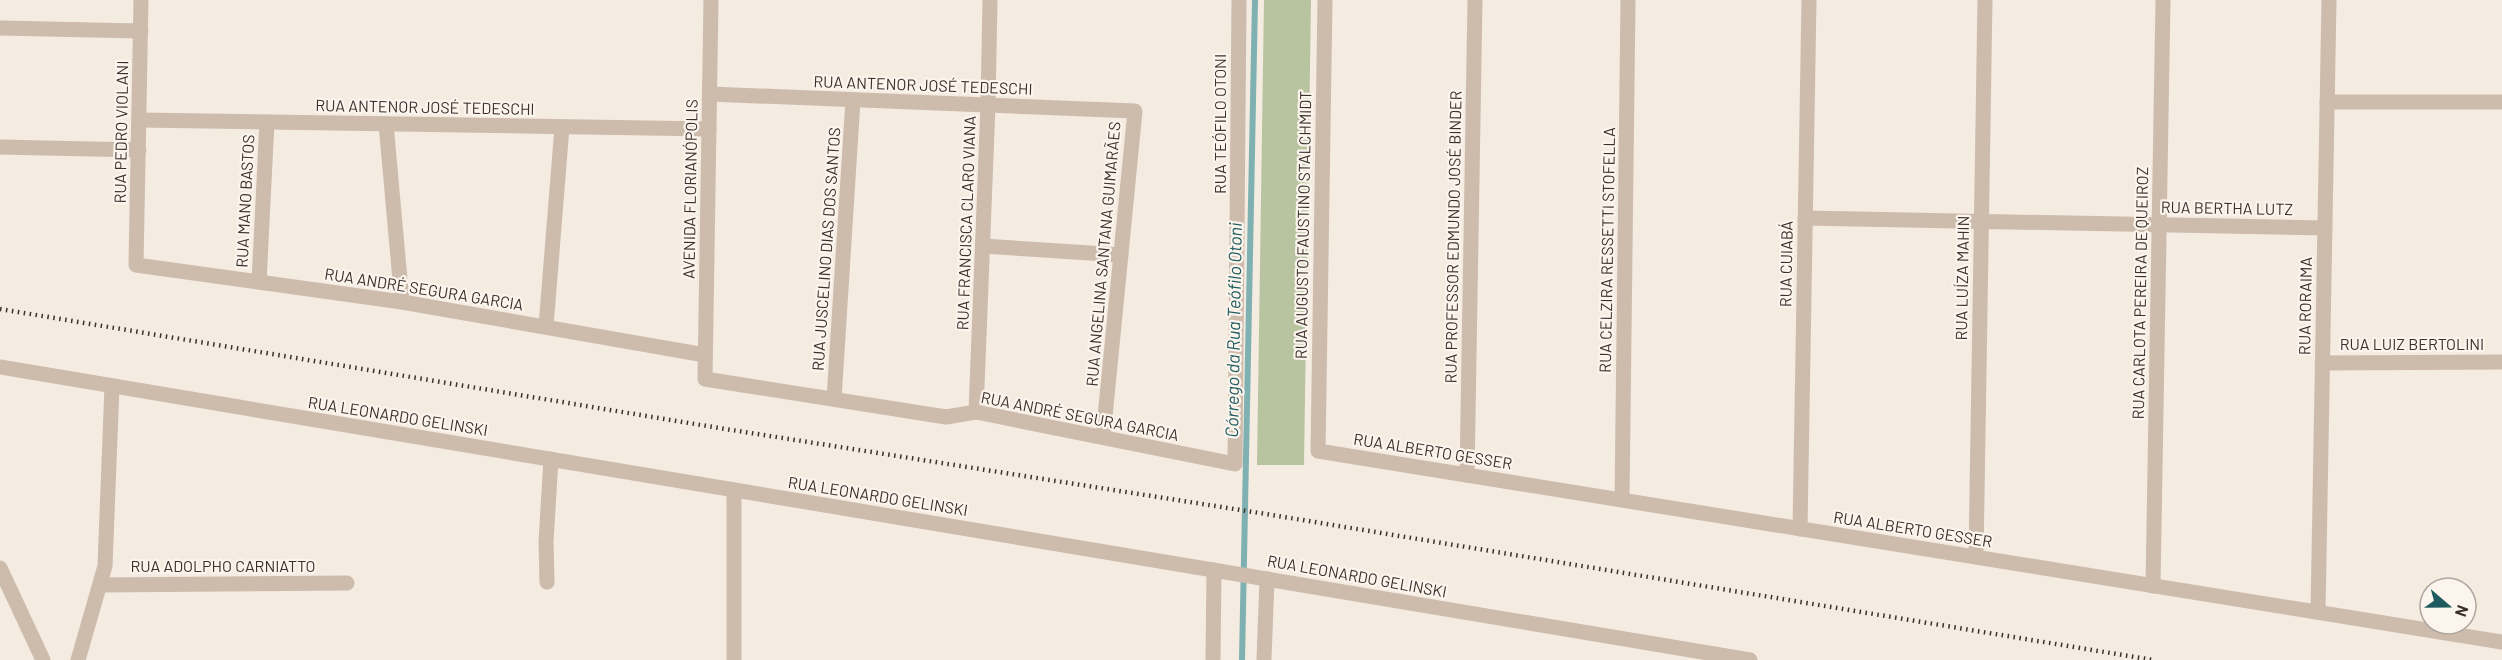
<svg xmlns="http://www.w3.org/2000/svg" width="2502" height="660" viewBox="0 0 2502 660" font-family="Barlow,sans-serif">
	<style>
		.green { fill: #b8c4a0 }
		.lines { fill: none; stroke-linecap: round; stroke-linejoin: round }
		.stream { stroke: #7fb0b2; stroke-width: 6 }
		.street { stroke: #cdbbac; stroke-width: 15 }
		.rail { stroke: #3b302b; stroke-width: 4.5; stroke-dasharray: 1.5 4.5; stroke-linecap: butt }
		.labels { text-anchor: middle; stroke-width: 4.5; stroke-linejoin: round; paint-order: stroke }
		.street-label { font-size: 16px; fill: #3b302b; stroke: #fbf5ee }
		.water-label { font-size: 18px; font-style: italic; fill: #1f5a5e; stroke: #fbf5ee }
	</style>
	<rect width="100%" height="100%" fill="#f4ebe1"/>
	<!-- green -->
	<path class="green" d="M1264 0H1311L1304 465H1257Z"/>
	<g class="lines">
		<!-- stream -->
		<path class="stream" d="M1242 660 1255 0"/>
		<!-- street -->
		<g class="street">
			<path d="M141 0 136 265 402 302 705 355"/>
			<path d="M711 0 705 379 946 417 976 412 1235 464 1239 0"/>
			<path d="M1325 0 1318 451 2502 642"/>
			<path d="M0 28 141 31"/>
			<path d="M710 94 1135 111 1103 437"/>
			<path d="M2327 102H2502"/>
			<path d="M139 120 709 129"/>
			<path d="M386 124 402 302"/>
			<path d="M0 147 139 150"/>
			<path d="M1805 218 2325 228"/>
			<path d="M983 246 1121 255"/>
			<path d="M259 282 267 122"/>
			<path d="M546 326 562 127"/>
			<path d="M2322 363 2502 362"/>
			<path d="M0 367 1750 660"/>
			<path d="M834 399 853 100"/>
			<path d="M976 412 988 105 990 0"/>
			<path d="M1467 475 1475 0"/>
			<path d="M1622 500 1628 0"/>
			<path d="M1800 529 1809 0"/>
			<path d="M1976 557 1985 0"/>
			<path d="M0 568 43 660"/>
			<path d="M547 582 546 542 551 459"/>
			<path d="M100 585 347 583"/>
			<path d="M2153 586 2163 0"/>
			<path d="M2318 612 2329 0"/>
			<path d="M78 660 105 566 112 386"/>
			<path d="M734 660V490"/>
			<path d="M1213 660 1214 570"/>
			<path d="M1264 660 1267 579"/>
		</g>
		<!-- rail -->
		<path class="rail" d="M0 309 719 428 1266 514 2153 660"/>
	</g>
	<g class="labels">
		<!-- street labels -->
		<g class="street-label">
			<text transform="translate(923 85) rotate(2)" y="6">RUA ANTENOR JOSÉ TEDESCHI</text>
			<text transform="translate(425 107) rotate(1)" y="6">RUA ANTENOR JOSÉ TEDESCHI</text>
			<text transform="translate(1220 124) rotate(-90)" y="6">RUA TEÓFILO OTONI</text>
			<text transform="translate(121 132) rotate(-89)" y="6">RUA PEDRO VIOLANI</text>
			<text transform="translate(690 189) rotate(-89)" y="6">AVENIDA FLORIANÓPOLIS</text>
			<text transform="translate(245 201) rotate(-87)" y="6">RUA MANO BASTOS</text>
			<text transform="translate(2227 208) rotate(1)" y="6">RUA BERTHA LUTZ</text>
			<text transform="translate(966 223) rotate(-88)" y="6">RUA FRANCISCA CLARO VIANA</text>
			<text transform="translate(1303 225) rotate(-89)" y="6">RUA AUGUSTO FAUSTINO STALCHMIDT</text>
			<text transform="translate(1453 237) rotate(-89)" y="6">RUA PROFESSOR EDMUNDO JOSÉ BINDER</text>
			<text transform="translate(826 249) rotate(-86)" y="6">RUA JUSCELINO DIAS DOS SANTOS</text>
			<text transform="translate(1607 250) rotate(-89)" y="6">RUA CELZIRA RESSETTI STOFELLA</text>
			<text transform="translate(1103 254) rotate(-85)" y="6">RUA ANGELINA SANTANA GUIMARÃES</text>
			<text transform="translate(1786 264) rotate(-89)" y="6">RUA CUIABÁ</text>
			<text transform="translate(1962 278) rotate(-89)" y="6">RUA LUÍZA MAHIN</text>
			<text transform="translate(424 289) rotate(9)" y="6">RUA ANDRÉ SEGURA GARCIA</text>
			<text transform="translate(2140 293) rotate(-89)" y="6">RUA CARLOTA PEREIRA DE QUEIROZ</text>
			<text transform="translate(2305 306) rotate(-89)" y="6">RUA RORAIMA</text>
			<text x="2412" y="350">RUA LUIZ BERTOLINI</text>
			<text transform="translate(398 416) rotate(9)" y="6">RUA LEONARDO GELINSKI</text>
			<text transform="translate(1080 416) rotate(11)" y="6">RUA ANDRÉ SEGURA GARCIA</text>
			<text transform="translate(1433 451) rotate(9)" y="6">RUA ALBERTO GESSER</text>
			<text transform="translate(878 496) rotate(9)" y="6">RUA LEONARDO GELINSKI</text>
			<text transform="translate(1913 529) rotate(9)" y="6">RUA ALBERTO GESSER</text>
			<text x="223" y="572">RUA ADOLPHO CARNIATTO</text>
			<text transform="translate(1357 576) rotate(10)" y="6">RUA LEONARDO GELINSKI</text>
		</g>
		<!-- water labels -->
		<g class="water-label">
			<text transform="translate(1234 330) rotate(-89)" y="6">Córrego da Rua Teófilo Otoni</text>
		</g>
	</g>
	<!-- north arrow -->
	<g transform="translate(2448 606) rotate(110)"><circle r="28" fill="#fbf5ee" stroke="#aea6a0" stroke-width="1.5"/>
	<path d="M0-4.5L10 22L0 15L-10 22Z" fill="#1f5a5e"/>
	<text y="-9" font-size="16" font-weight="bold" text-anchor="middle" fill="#3b302b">N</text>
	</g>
</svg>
